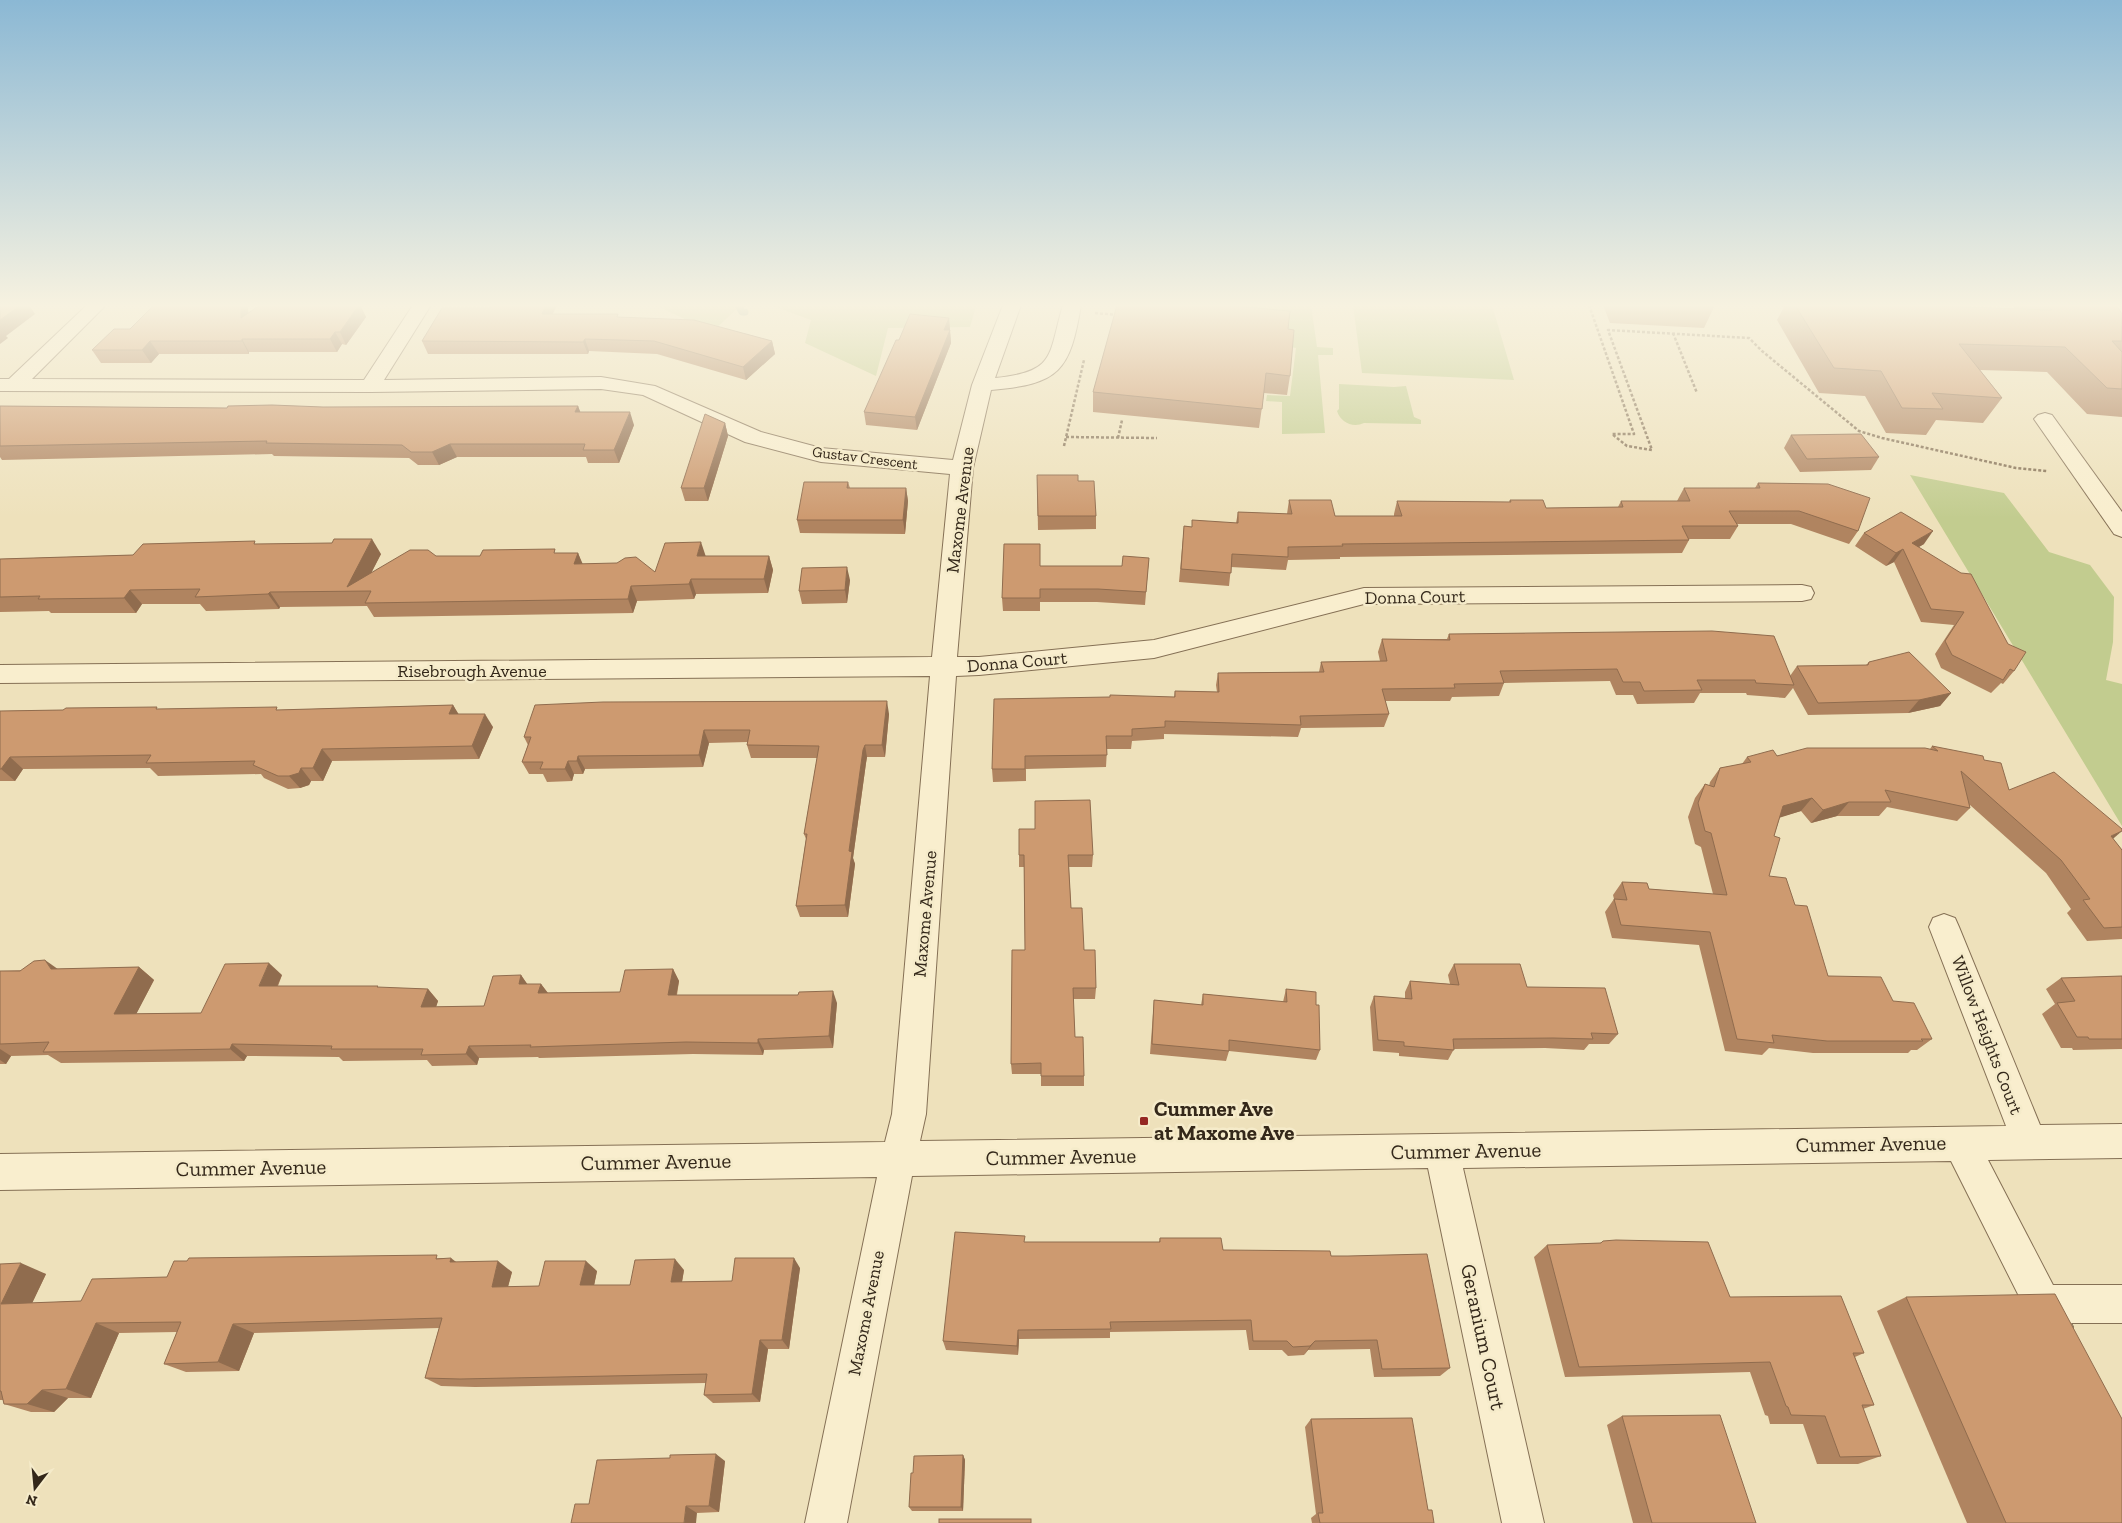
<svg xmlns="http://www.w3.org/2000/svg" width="2122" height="1523" viewBox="0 0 2122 1523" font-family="'Zilla Slab',serif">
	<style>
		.green { fill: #c2cc8f }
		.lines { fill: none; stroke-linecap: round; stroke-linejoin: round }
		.stream { stroke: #678c84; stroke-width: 7 }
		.minor-casing { stroke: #857055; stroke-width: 2 }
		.path { stroke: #857055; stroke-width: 2.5; stroke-dasharray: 3 2; stroke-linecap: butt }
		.minor { fill: #f9eece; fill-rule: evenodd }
		.wall { fill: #b08460 }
		.shaded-wall { fill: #906c4e }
		.building { fill: #cd9a70; stroke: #906c4e }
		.poi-dot { fill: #952824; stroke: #f5ebca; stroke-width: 2 }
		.labels { text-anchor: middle; stroke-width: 5; stroke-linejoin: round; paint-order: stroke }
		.far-street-label { font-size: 15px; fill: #34281a; stroke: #f5ebca }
		.street-label { font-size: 18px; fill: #34281a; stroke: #f5ebca }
		.near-poi-label { font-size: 21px; font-weight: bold; fill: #34281a; stroke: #f5ebca; text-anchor: start }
		.near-street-label { font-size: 21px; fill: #34281a; stroke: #f5ebca }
	</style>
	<rect width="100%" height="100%" fill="#eee1bb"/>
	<!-- green -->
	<g class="green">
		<path d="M655 305H741L712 332Z"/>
		<path d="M770 305H972L976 306 970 327 888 328 876 376 805 343 811 320Z"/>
		<path d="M1229 305H1311L1317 347 1333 348V355H1318L1325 433 1282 434V402L1266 401 1267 395 1290 396 1296 348 1290 347 1289 328 1226 323Z"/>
		<path d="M1353 305H1492L1514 380 1362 373Z"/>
		<path d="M1339 384 1394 387 1406 386 1414 417 1421 420V424L1364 423C1353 428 1341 423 1337 411L1339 409Z"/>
		<path d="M1910 475 2004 493 2049 552 2090 565 2114 597 2113 642 2106 680 2122 684V826Z"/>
	</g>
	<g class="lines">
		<!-- stream -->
		<path class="stream" d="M738 305 742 312H745"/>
		<!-- minor casing -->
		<g class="minor-casing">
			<g id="minor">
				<path d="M87 305H106L32 379 364 380 413 305H431L384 380 601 377 655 386 761 432 821 448 953 460 972 385 1003 305H1021L995 378C1057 372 1048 355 1063 305H1081C1070 371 1060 384 991 390L973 468 957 657H979L1154 640 1364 588 1802 585 1811 587 1814 593 1811 599 1802 601 1364 604 1154 658 979 675 956 676 926 1114 920 1141 2006 1126 1929 927 1933 918 1944 914 1955 918 1959 927 2040 1125 2122 1124V1158L1988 1160 2053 1285H2122V1323H2071L2073 1327 2067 1340 2054 1346 2041 1340 1951 1161 1463 1168 1544 1523H1502L1428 1168 912 1176 847 1523H805L877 1177 0 1190V1154L885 1142 892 1114 930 676 0 683V665L932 657 950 474 821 462 745 442 643 395 601 389 370 392 0 391V379H9Z"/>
				<path d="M2045 413 2052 415 2122 512V537L2114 534 2034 419 2038 415Z"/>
			</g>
		</g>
		<!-- path -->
		<g class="path">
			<path d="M1589 305 1634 434H1612L1627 446 1652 450 1608 330 1749 338 1762 351 1859 431 1882 438 2016 468 2047 471"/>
			<path d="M1095 313 1118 315"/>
			<path d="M1673 333 1697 393"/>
			<path d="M1066 437 1157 438"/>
			<path d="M1118 438 1122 420"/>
			<path d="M1064 446 1084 360"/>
		</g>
		<!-- minor -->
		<use href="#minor" class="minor"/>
	</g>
	<!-- wall -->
	<g class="wall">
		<path d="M248 305V313L260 305H360L366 317 346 345 342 344 337 352H249V354H159L151 363H101L92 350 130 329Z"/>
		<path d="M557 305 553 314 619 317 772 341 775 354 746 380 657 354 589 351 588 354H428L422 341 490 308Z"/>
		<path d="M1223 305 1288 329 1290 376 1287 395 1264 393 1259 428 1093 412V392Z"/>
		<path d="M1603 305H1715L1704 328 1610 323Z"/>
		<path d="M1785 305H1930L1932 306 2015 309 2012 305H2113L2122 314V417L2087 414 2047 372 1980 370 2002 398 1983 423 1936 420 1926 435 1886 433 1865 396 1819 393 1777 320Z"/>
		<path d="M949 318 951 343 917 430 866 425 864 412 899 340Z"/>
		<path d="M0 406 227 408 578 406 580 412 634 425 619 463H588L586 457H457L439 465H418L409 458 274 456 272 454 2 460 0 457Z"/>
		<path d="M725 423 728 436 708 501H685L681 488Z"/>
		<path d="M1791 435 1879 457 1871 470 1800 472 1784 448Z"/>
		<path d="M1037 475 1078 481 1096 516V529L1038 530Z"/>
		<path d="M848 482 850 488H906L908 501 905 534 800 533 797 520Z"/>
		<path d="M1758 483 1858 531 1849 544 1791 524H1737L1738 526 1730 539H1689V540L1682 553 1340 557V559L1288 560 1286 570 1231 567 1229 586 1179 582 1184 526 1192 527 1236 523 1238 512 1287 514 1289 500 1335 516H1394V514L1397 501 1509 502 1510 500 1546 508 1618 507 1621 501H1677L1684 488H1755Z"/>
		<path d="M1864 533 1924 544 1918 547 2014 671 2003 684 2001 683 1991 693 1941 668 1935 654 1954 625 1921 622 1894 562 1886 566 1855 546Z"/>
		<path d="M257 544 381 554 371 573 436 556H480L578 553 582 564 655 572 705 556H769L773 570 768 593 696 594 694 599 637 601 633 613 374 617 367 606 280 607 279 609 206 611 200 604H142L136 613H51L49 611 0 612V559L133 555Z"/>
		<path d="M1149 558 1145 605 1097 602H1040V611H1003L1002 598 1040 566H1122Z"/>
		<path d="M850 580 847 603 802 604 799 591Z"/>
		<path d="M1449 634 1790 676 1797 666 1866 665 1869 662 1951 693 1940 706 1908 713 1808 715 1793 688 1785 698 1747 695 1746 693H1700L1694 703 1637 704 1633 695H1616L1610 681 1504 683 1499 696 1452 697 1450 701H1385L1389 714 1384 727 1301 728 1298 737 1164 734V739L1132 741 1131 749H1107L1106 767 1026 769V781L993 782 992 769 1174 697 1175 691 1217 692 1216 685 1218 673 1319 672 1321 662 1380 661 1378 652 1382 639H1447Z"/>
		<path d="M453 705 458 714 493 727 479 759 332 761 323 781H311L309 785 300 788 288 789 264 778 261 774 158 776 150 768 23 769 15 781H0V711L159 709 279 710Z"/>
		<path d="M889 714 885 757H867L866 763 853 858 855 864 848 917H800L796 906 806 839 804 834 817 758H751L747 745 748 742 709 743 703 767 585 769 583 774H574L572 781 547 782 543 774H529L522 762 528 745 524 737Z"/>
		<path d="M1932 746 1984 760 2009 790 2113 839 2122 850V939L2087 941 2067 913 2071 909 2046 873 1970 805V808L1957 821 1887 807 1879 816H1837L1811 823 1801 811 1780 817 1774 836 1769 876 1795 905 1828 976 1893 1001 1932 1039 1917 1050H1911L1908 1053H1813L1769 1048 1762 1055 1725 1051 1699 945 1612 938 1605 912 1614 899 1613 895 1622 882 1649 889 1713 894 1701 847 1695 844 1688 817 1695 798 1705 784 1709 786 1710 782 1720 768 1742 764 1747 757 1930 749Z"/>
		<path d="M1019 855H1093L1092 867H1069L1071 908 1096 988 1095 999H1073L1075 1037 1084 1076V1086H1041V1074H1012L1011 1064 1025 950 1024 867H1019Z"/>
		<path d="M1454 964 1527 987 1618 1034 1609 1044H1589L1584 1050 1545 1048 1454 1049 1448 1060 1399 1056V1053L1373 1051 1370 1007 1374 996 1405 999V992L1410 981 1450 984 1448 975Z"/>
		<path d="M139 967 154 980 136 1014 201 1013 282 975 278 986 428 989 438 1001 436 1007 484 1006 521 975 527 984H541L548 993 620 992 673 969 679 981 677 995 837 1003 833 1048 764 1050 763 1055 693 1054 539 1058 538 1057 479 1058 477 1065 432 1066 427 1060 343 1061 339 1057 247 1056 244 1061 61 1063 48 1055 11 1056 6 1064H0V971L57 969Z"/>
		<path d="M2122 976V1049L2073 1050 2072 1048H2061L2042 1014 2055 1004 2046 989 2061 978Z"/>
		<path d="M1286 989 1320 1050 1316 1060 1229 1051 1226 1061 1150 1054 1154 1000 1201 1005 1203 994 1283 1002Z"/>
		<path d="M1160 1238 1223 1250 1331 1256 1450 1368 1440 1376 1374 1377 1370 1349 1308 1350 1304 1355 1288 1356 1282 1350H1249L1246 1330 1110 1332V1338L1019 1339 1018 1355 946 1350 943 1341 1025 1242H1159Z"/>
		<path d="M1603 1241 1730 1297 1864 1353 1855 1357 1874 1405 1863 1409 1881 1456 1858 1464H1817L1803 1424H1770L1768 1416 1765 1415 1750 1372 1565 1377 1534 1257 1547 1245 1600 1243Z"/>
		<path d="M442 1258 456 1262 512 1272 508 1287 539 1286 597 1271 594 1285H630L684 1270 682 1282 732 1281 800 1268 789 1349H768L760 1402 713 1403 704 1395 706 1383 475 1387 441 1386 425 1378 439 1328 254 1333 239 1371 186 1372 164 1364 177 1332 119 1333 91 1398H68L54 1412H31L4 1404 3 1400H0V1264L46 1274 32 1303 81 1301 167 1277Z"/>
		<path d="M1906 1297 2122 1523H1967L1877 1311Z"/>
		<path d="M1622 1416 1756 1523H1633L1607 1425Z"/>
		<path d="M1311 1419 1428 1510 1434 1523H1312L1311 1518 1316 1514 1305 1427Z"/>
		<path d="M963 1455 965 1460 963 1511H912L909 1507 913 1473Z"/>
		<path d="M725 1461 719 1512 697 1513 589 1504Z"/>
	</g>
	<!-- shaded-wall -->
	<g class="shaded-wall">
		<path d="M15 305H29L35 314 6 336 8 338 0 344V320Z"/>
		<path d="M241 305H248L249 331 241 318Z"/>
		<path d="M359 305H360L366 317 346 345 340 332Z"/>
		<path d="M546 305H557L546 326 542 314Z"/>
		<path d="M949 318 951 343 917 430 915 417 944 330Z"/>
		<path d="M335 332 342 344 337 352 330 339Z"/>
		<path d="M242 339 249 352V354L242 341Z"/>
		<path d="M585 339 589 351 588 354 583 342Z"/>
		<path d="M150 341 159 354 151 363 142 350Z"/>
		<path d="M772 341 775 354 746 380 743 367Z"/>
		<path d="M578 406 583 419 575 412Z"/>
		<path d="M630 412 634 425 619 463 614 450Z"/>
		<path d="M725 423 728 436 708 501 704 488Z"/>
		<path d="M450 444 457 457 439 465 432 452Z"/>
		<path d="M906 488 908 501 905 534 903 520Z"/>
		<path d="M1933 531 1924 544 1906 555 1912 543Z"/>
		<path d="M372 539 381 554 362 591 347 587Z"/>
		<path d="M701 542 706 557 697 556Z"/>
		<path d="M1903 549 1894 562 1886 566 1896 553Z"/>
		<path d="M578 553 584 567 574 564Z"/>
		<path d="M769 556 773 570 768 593 764 579Z"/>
		<path d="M847 567 850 580 847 603 845 590Z"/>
		<path d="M691 579 696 594 694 599 689 584Z"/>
		<path d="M631 586 637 601 633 613 628 599Z"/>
		<path d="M130 590 142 604 136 613 124 598Z"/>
		<path d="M270 592 280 607 279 609 268 594Z"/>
		<path d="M1951 693 1940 706 1908 713 1919 700Z"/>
		<path d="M887 701 889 714 885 757 882 745Z"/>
		<path d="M453 705 461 718 449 714Z"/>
		<path d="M485 714 493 727 479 759 472 746Z"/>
		<path d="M704 730 709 743 703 767 699 755Z"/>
		<path d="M865 745 867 757 866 763 853 858 855 864 848 917 845 905 849 851 863 750Z"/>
		<path d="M322 749 332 761 323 781 313 768Z"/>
		<path d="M578 756 585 769 583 774 577 761Z"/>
		<path d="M10 757 23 769 15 781 1 769Z"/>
		<path d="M568 761 574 774 572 781 565 769Z"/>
		<path d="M301 768 311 781 309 785 300 788 289 776Z"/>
		<path d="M1812 798 1801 811 1772 820 1783 806Z"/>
		<path d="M1849 802 1837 816 1811 823 1823 810Z"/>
		<path d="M2122 831 2107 844 2111 836Z"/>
		<path d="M45 960 62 972 51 969Z"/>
		<path d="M269 963 282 975 272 998 259 986Z"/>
		<path d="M139 967 154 980 130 1026 114 1014Z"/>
		<path d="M673 969 679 981 674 1007 668 995Z"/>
		<path d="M521 975 530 988 519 984Z"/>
		<path d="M541 984 550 996 538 993Z"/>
		<path d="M428 989 438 1001 432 1019 421 1007Z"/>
		<path d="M833 991 837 1003 833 1048 829 1036Z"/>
		<path d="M758 1039 764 1050 763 1055 758 1043Z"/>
		<path d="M232 1044 247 1056 244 1061 230 1049Z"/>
		<path d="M469 1046 479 1058 477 1065 466 1054Z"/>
		<path d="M0 1049 11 1056 6 1064 0 1060Z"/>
		<path d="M451 1258 465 1269 450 1262Z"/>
		<path d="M794 1258 800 1268 789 1349 782 1340Z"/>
		<path d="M675 1259 684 1270 680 1293 671 1282Z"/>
		<path d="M498 1261 512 1272 505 1297 492 1287Z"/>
		<path d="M586 1261 597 1271 592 1296 580 1285Z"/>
		<path d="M21 1263 46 1274 27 1314 1 1304Z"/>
		<path d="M96 1323 119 1333 91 1398 66 1389Z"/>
		<path d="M233 1324 254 1333 239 1371 218 1362Z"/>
		<path d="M1018 1330 1019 1339 1018 1355 1017 1346Z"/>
		<path d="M760 1340 768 1349 760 1402 752 1394Z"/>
		<path d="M1315 1341 1308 1350 1304 1355 1310 1346Z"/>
		<path d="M42 1390 68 1398 54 1412 27 1404Z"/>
		<path d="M716 1454 725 1461 719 1512 709 1506Z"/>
		<path d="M963 1455 965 1460 963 1511 961 1507Z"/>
		<path d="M686 1506 697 1513 696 1523H684Z"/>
	</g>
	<!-- building -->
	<g class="building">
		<path d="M0 305H21L0 320Z"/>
		<path d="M154 305H241V318L260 305H359L340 332H335L330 339H242V341H150L142 350H92L114 329H130Z"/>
		<path d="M492 305H546L542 314H618L617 317 694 320 772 341 743 367 654 341 585 339 583 342 422 341 442 308H490Z"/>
		<path d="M1117 305H1222L1290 311 1288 329 1294 330 1290 376 1266 373 1262 409 1093 392Z"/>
		<path d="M1795 305H1930L1932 306 2052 310 2048 305H2113L2117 306 2122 314V341H2112L2122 352V389L2107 388 2065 347 1959 344 2002 398 1932 393 1943 409 1902 408 1881 371 1834 368Z"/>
		<path d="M910 314 949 318 944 330H950L915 417 864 412 896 340H899Z"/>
		<path d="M272 405 323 407 578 406 575 412H630L614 450H583L585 444H450L432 452H411L402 445 266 443 267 441 0 446V406L227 408 228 406Z"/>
		<path d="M705 414 725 423 704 488H681Z"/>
		<path d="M1861 434 1879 457 1807 459 1791 435Z"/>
		<path d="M1037 475H1078V481H1094L1096 516H1038Z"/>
		<path d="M804 482H848L847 488H906L903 520H797Z"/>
		<path d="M1758 483 1828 484 1870 498 1858 531 1799 511H1729L1738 526H1682L1689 540 1342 544 1343 546 1288 547V557L1232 554 1231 573 1181 569 1184 526 1192 527V520L1238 523V512L1292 514 1289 500H1331L1335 516H1402L1397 501 1511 502 1510 500H1543L1546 508 1623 507 1621 501H1690L1684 488H1760Z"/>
		<path d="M1901 512 1933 531 1912 543 1961 573 1971 574 2008 644 2026 652 2014 671 2010 669 2003 680 1952 655 1945 641 1964 612 1931 609 1903 549 1896 553 1864 533Z"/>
		<path d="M334 539H372L347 587 410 550H428L436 556H480L483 550 555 549 554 553H578L574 564 617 563 625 558 636 557 655 572 665 543 701 542 697 556H769L764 579H691L689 584 631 586 628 599 365 603 371 591 270 592 268 594 195 597 200 589 130 590 124 598 38 599 40 596 0 597V559L133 555 143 544 255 541 254 544 332 543Z"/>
		<path d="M1004 544H1040V566H1122L1123 556 1149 558 1146 592 1098 589H1040V598H1002Z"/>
		<path d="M847 567 845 590 799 591 802 568Z"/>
		<path d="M1712 631 1774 636 1794 685 1756 683 1755 680H1697L1702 690 1644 691 1640 682H1623L1617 669 1500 671 1504 683 1454 684 1455 688 1382 689 1389 714 1300 716 1301 725 1165 721V727L1132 729V736H1106L1107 755 1025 756V769H992L994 699 1110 697V695L1175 697V691L1219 692 1218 673 1324 672 1321 662 1387 661 1382 639 1450 640 1449 634Z"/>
		<path d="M1909 652 1951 693 1919 700 1818 703 1797 666 1868 665 1869 662Z"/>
		<path d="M887 701 882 745H865L863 750 849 851 852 852 845 905 796 906 807 834H804L819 746 747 745 750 730H704L699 755 578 756 577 761H568L565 769H540L543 762H522L531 737H524L535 705 603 702Z"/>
		<path d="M453 705 449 714H485L472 746 322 749 313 768H301L299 773 289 776H278L253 765 255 761 146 763 151 755 10 757 1 769H0V711L63 710 66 708 157 707 156 709 277 707 276 710Z"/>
		<path d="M1932 746 1983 756 1984 760 2001 763 2009 790 2054 772 2122 829V831L2111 836 2122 850V927L2104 928 2083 900 2090 899 2061 860 1961 771 1970 808 1885 790 1891 802H1849L1823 810 1812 798 1783 806 1774 836 1780 838 1769 876 1786 878 1795 905 1807 906 1828 976 1881 977 1893 1001 1914 1003 1932 1039H1921L1923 1041H1827L1772 1035 1774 1043 1737 1039 1710 932 1621 925 1614 899 1627 900 1622 882 1647 883 1649 889 1727 895 1711 833 1705 831 1698 803 1705 784 1714 787 1720 768 1751 762 1747 757 1773 750 1777 756 1807 748H1925L1938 751Z"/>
		<path d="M1090 800 1093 855H1068L1071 908H1082L1084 950H1095L1096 988H1073L1075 1037H1083L1084 1076H1041V1063L1011 1064 1012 950H1025L1024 855H1019V829H1035V801Z"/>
		<path d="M45 960 51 969 139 967 114 1014 201 1013 225 964 269 963 259 986H378L377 987 428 989 421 1007 484 1006 493 976 521 975 519 984H541L538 993 620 992 625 970 673 969 668 995H798L799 992 833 991 829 1036 758 1039V1043L686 1042 530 1047 531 1045 469 1046 466 1054 421 1055 423 1049H331L332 1046 232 1044 230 1049 43 1052 49 1042 0 1044V971H20L34 961Z"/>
		<path d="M1454 964H1520L1527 987 1605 988 1618 1034 1591 1033 1593 1039 1553 1038 1453 1039 1454 1050 1404 1046V1042L1378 1040 1374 996 1412 999 1410 981 1459 985Z"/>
		<path d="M2122 976V1039H2089L2088 1037H2077L2057 1003 2075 1001 2061 978Z"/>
		<path d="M1286 989 1316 992V1005H1319L1320 1050 1229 1040V1051L1152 1044 1154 1000 1203 1005V994L1287 1002Z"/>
		<path d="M955 1232 1025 1236 1024 1242H1160V1238H1221L1223 1250 1330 1251 1331 1256H1348L1427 1254 1450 1368 1382 1369 1377 1340 1315 1341 1310 1346 1293 1347 1287 1341H1253L1251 1320 1110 1322 1111 1329 1018 1330 1017 1346 943 1341Z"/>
		<path d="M1616 1240 1708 1242 1730 1297 1841 1296 1864 1353H1853L1874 1405H1862L1881 1456 1840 1457 1825 1416 1791 1415 1788 1407 1786 1406 1770 1362 1579 1367 1547 1245 1601 1243 1603 1241Z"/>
		<path d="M437 1255 436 1259 451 1258 450 1262 498 1261 492 1287 539 1286 545 1261H586L580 1285H630L635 1260 675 1259 671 1282 732 1281 735 1258H794L782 1340H760L752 1394 704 1395 707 1374 460 1379 425 1378 442 1318 233 1324 218 1362 164 1364 181 1322 96 1323 66 1389 42 1390 27 1404H4L1 1391H0V1264L21 1263 1 1304 81 1301 92 1279 167 1277 174 1261H187L189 1258Z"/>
		<path d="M2055 1294 2122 1419V1523H2006L1906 1297Z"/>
		<path d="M1720 1415 1756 1523H1652L1622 1416Z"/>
		<path d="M1412 1418 1428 1510H1432L1434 1523H1320L1318 1513H1323L1311 1419Z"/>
		<path d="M716 1454 709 1506H686L684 1523H571L575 1504H589L597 1460 670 1458V1455Z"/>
		<path d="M963 1455 961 1507H909L911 1473H913L914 1456Z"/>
		<rect x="939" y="1519" width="92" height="4"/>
	</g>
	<!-- sky -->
	<linearGradient id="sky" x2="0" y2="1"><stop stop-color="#8bb8d4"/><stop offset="0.59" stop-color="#f7f2e0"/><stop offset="1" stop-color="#f7f2e0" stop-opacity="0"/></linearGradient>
	<rect width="2122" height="518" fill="url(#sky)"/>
	<!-- markers -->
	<rect class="poi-dot" x="1139" y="1116" width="10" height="10" rx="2.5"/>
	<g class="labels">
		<!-- far-street labels -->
		<g class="far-street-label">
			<text transform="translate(865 458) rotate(7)" y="5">Gustav Crescent</text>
		</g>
		<!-- street labels -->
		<g class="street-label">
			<text transform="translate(960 510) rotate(-83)" y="6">Maxome Avenue</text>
			<text transform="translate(1415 597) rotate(-1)" y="6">Donna Court</text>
			<text transform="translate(1017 662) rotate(-5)" y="6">Donna Court</text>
			<text x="472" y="677">Risebrough Avenue</text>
			<text transform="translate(925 914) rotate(-85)" y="6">Maxome Avenue</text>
			<text transform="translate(1987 1035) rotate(69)" y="6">Willow Heights Court</text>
			<text transform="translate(866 1313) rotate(-79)" y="6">Maxome Avenue</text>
		</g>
		<!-- near-poi labels -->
		<g class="near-poi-label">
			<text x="1154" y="1116">Cummer Ave<tspan x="1154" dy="24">at Maxome Ave</tspan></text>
		</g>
		<!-- near-street labels -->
		<g class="near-street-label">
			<text transform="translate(1871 1144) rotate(-1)" y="7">Cummer Avenue</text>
			<text transform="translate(1466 1151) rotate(-1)" y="7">Cummer Avenue</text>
			<text transform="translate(1061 1157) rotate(-1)" y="7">Cummer Avenue</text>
			<text transform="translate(656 1162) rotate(-1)" y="7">Cummer Avenue</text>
			<text transform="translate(251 1168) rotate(-1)" y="7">Cummer Avenue</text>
			<text transform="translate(1483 1337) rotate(78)" y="7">Geranium Court</text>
		</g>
	</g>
	<!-- north arrow -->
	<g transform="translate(35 1488) rotate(196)" stroke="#f5ebca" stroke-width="4" paint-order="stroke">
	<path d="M0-4L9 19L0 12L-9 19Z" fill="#34281a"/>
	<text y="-8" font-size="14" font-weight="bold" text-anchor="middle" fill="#34281a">N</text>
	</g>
</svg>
